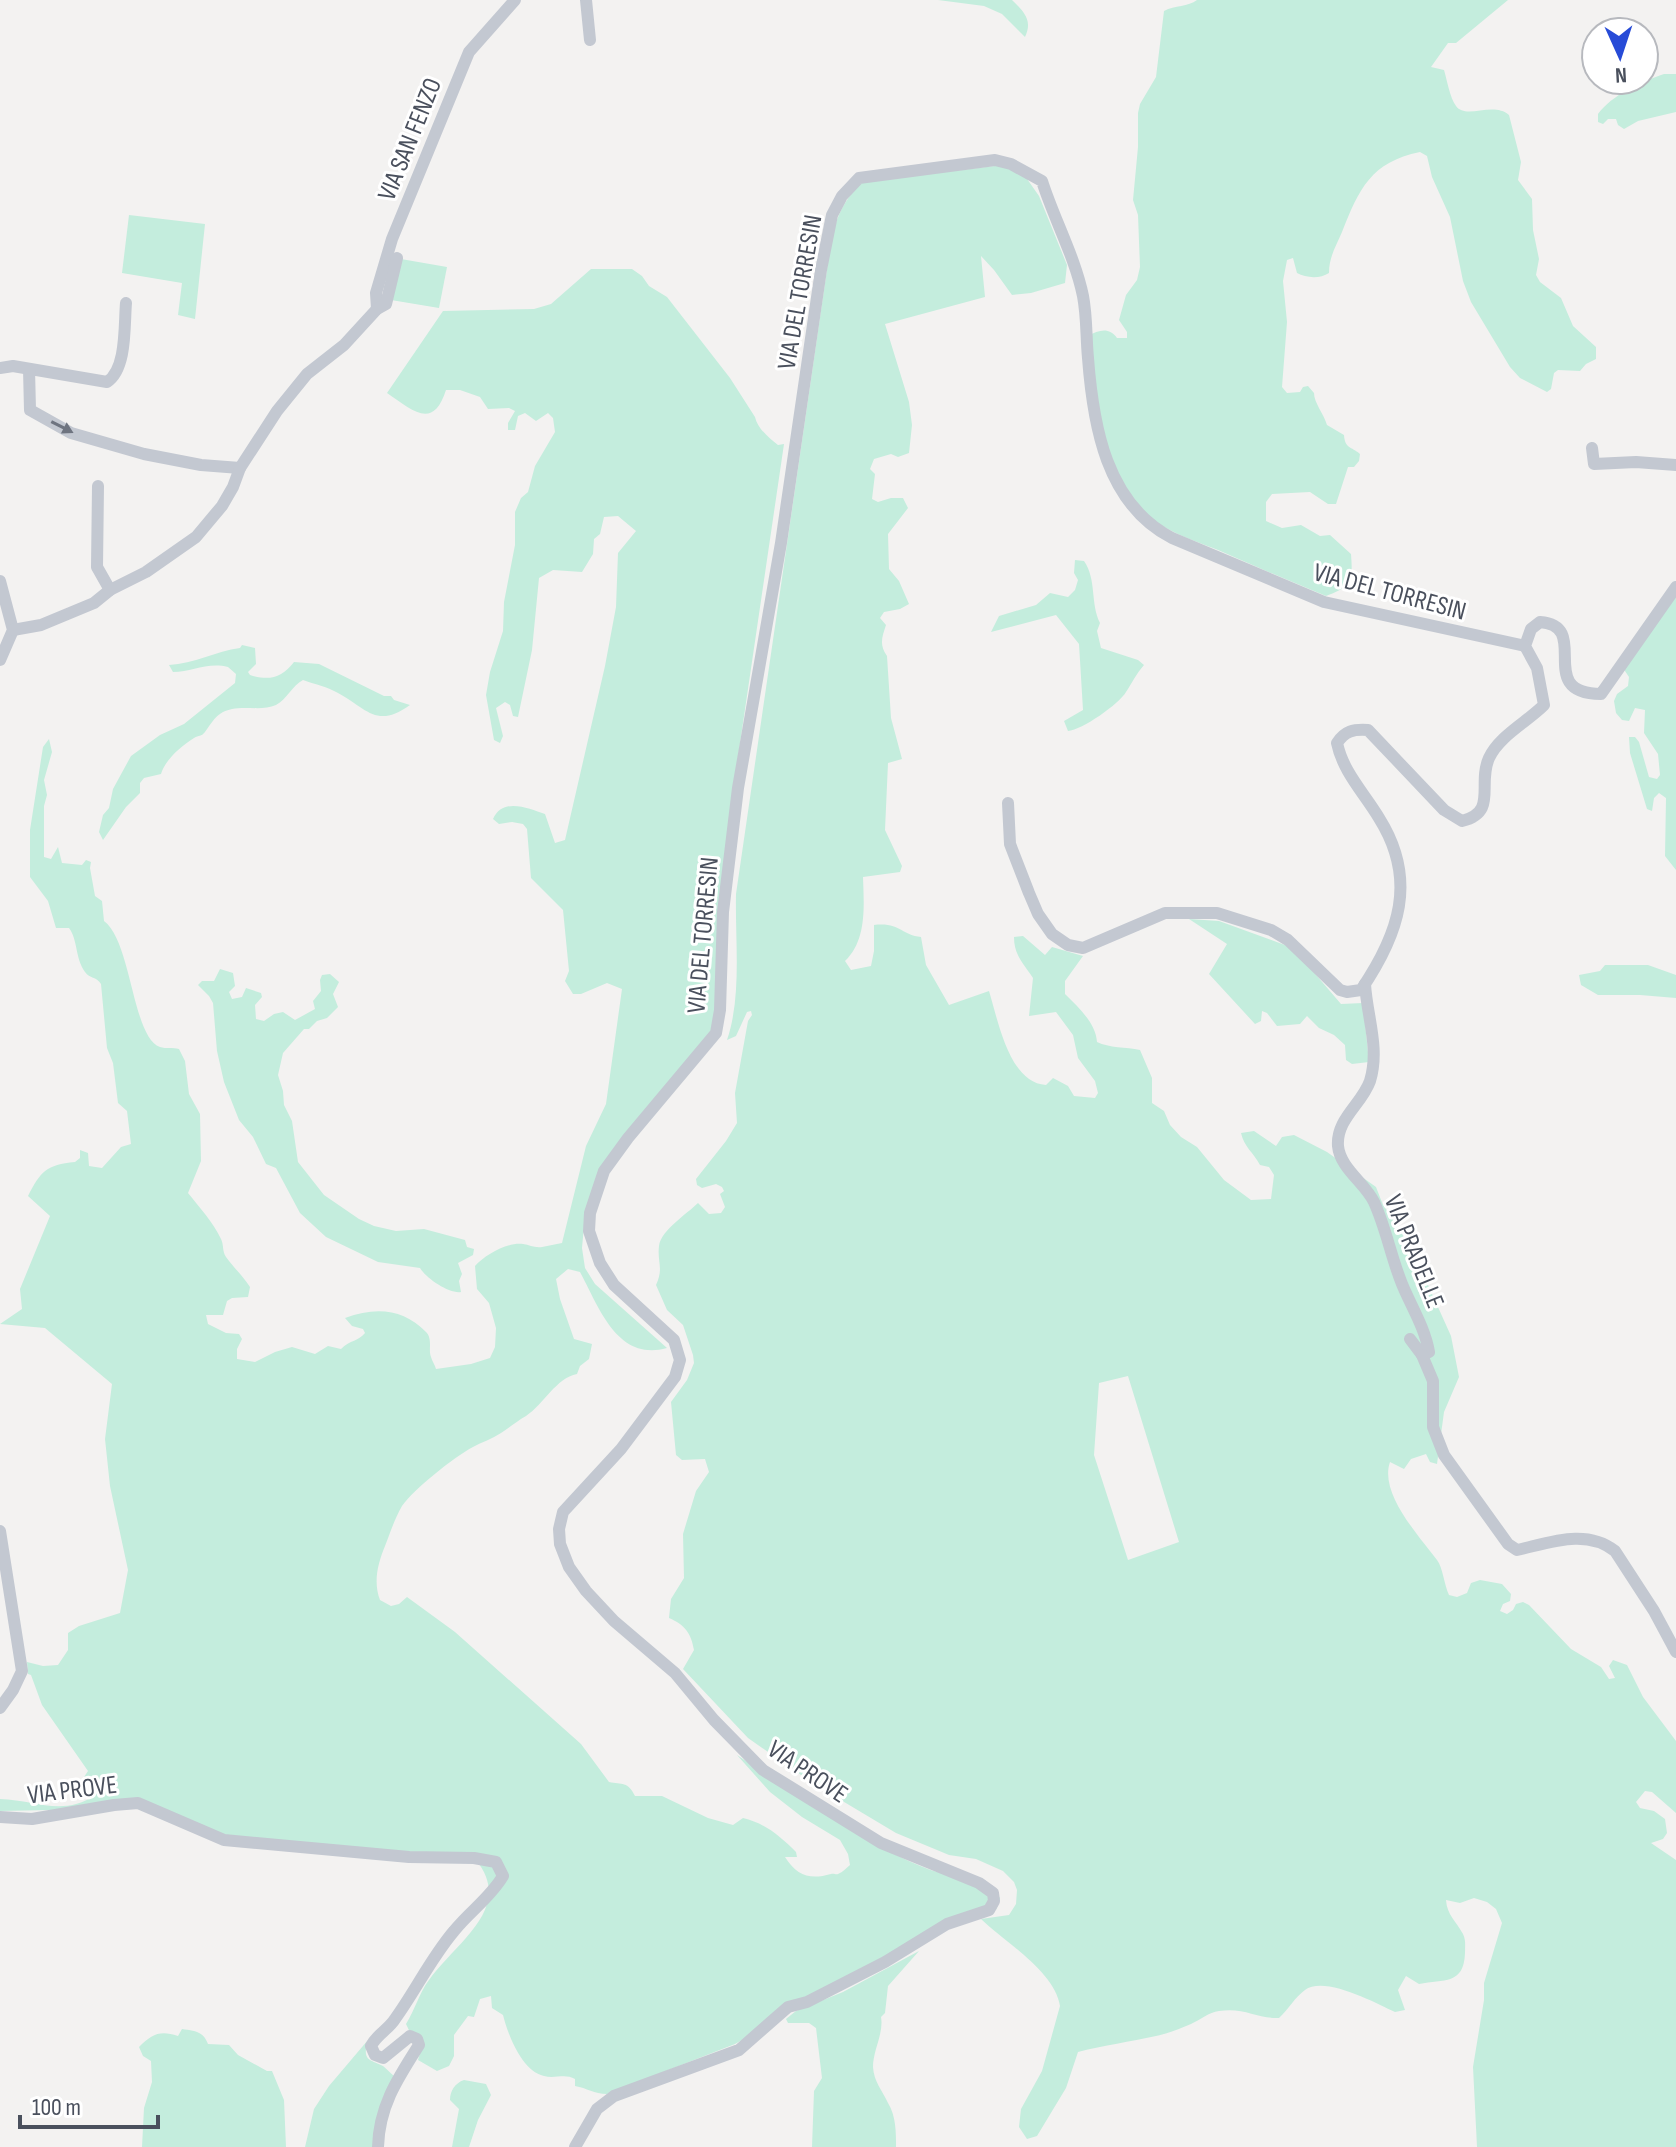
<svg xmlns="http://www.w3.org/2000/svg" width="1676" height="2147" viewBox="0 0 1676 2147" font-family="'Sofia Sans Condensed',sans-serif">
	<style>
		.green { fill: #c4eddd; fill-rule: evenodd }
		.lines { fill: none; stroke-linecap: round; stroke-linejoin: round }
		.minor { stroke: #c3c8d1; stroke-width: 12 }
		.oneway { fill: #6e7480 }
		.labels { text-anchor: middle; stroke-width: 6; stroke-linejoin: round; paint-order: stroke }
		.street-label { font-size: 26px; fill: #4a505d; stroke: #fff }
	</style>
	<rect width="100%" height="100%" fill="#f3f2f1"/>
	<!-- green -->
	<g class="green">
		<path d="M938 0H1012C1024 12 1033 20 1025 37L1002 14 984 6Z"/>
		<path d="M1197 0H1508L1456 43H1448L1431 67 1444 70C1447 80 1450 98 1456 106 1466 120 1493 101 1509 115L1521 162 1518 180 1532 199 1533 230 1539 259 1536 275 1540 282 1561 298 1573 326 1596 347V359L1586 364 1580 371 1558 370 1554 373 1551 389 1547 392 1520 378 1510 367 1471 302 1463 281 1450 217 1432 177 1427 156 1420 152C1371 162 1359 189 1342 232 1336 246 1329 257 1329 273 1320 279 1306 278 1297 273L1293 258 1287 260 1283 281 1287 322 1282 387 1287 393 1300 392 1303 387 1308 386 1314 393C1314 403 1324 414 1327 425L1344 435C1345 449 1351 446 1360 454L1359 461 1354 467H1348L1336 504H1328L1310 492 1272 494 1266 502V521L1282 528 1301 525 1320 536 1330 535 1351 554C1353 581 1352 586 1326 596 1290 581 1254 566 1218 550 1192 540 1161 530 1142 510 1100 468 1095 391 1088 336 1099 330 1109 327 1117 338H1127V332L1119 320 1126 295 1137 280 1140 267 1138 215 1133 200 1138 147V113L1140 104 1156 77 1164 11C1175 5 1188 7 1197 0Z"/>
		<path d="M1664 74H1676V112L1638 121 1624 129 1618 125 1616 119H1608L1603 124 1598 122V114C1612 95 1641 82 1664 74Z"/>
		<path d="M1003 165 1025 176 1039 196 1067 265 1065 283 1031 293 1012 295 994 270 981 256 985 297 885 324 909 402 912 425 909 453 898 457 891 454 874 459 870 469 875 474 872 499 878 502 891 498H903L908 508 888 534 889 569 899 581 909 604 900 609 884 612 880 618 886 625C882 637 879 645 887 656L891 718 902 759 888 763 885 830 902 866 900 872 863 877C864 906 867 940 845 961L851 970 871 966 874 951V925C900 922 901 935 921 937L926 965 949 1005 989 991C998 1020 1009 1083 1046 1085L1053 1078 1068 1086 1074 1096 1095 1098 1098 1093 1095 1081 1078 1058 1073 1035 1056 1012 1029 1016 1033 978C1023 963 1014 955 1014 937L1023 936 1045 955 1052 947 1083 956 1065 981V994C1078 1007 1096 1023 1097 1042 1109 1048 1126 1047 1140 1050L1152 1078V1103L1164 1111 1170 1125 1181 1137 1197 1147 1224 1180 1251 1200 1271 1199 1274 1175 1269 1167 1260 1165C1253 1152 1244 1147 1241 1133L1254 1131 1276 1146 1282 1137 1294 1135 1327 1152 1376 1187 1383 1205 1399 1228 1424 1276 1451 1336 1459 1377 1444 1412 1437 1464 1430 1462 1426 1454 1411 1459 1404 1469 1390 1462C1379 1493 1419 1536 1437 1560 1443 1568 1444 1584 1449 1595L1457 1597 1467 1593 1471 1583 1480 1580 1502 1584 1511 1594 1510 1601 1503 1604 1500 1611 1507 1614 1513 1610 1516 1604 1523 1602 1529 1605 1571 1649 1601 1667 1609 1679 1615 1678 1609 1666 1613 1660 1627 1665 1643 1697 1676 1741V1813L1652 1792 1645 1791 1636 1802 1640 1808 1654 1811 1665 1819 1667 1833 1663 1839 1651 1843 1676 1860V2147H1477L1473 2067 1484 2000V1983L1502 1923 1496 1909 1487 1902 1474 1898 1460 1903 1446 1900C1447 1915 1456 1921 1463 1934 1466 1940 1465 1946 1465 1953 1464 1985 1444 1979 1419 1984L1406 1976 1398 1990 1405 2010 1395 2012C1376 2003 1324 1975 1305 1990 1295 1997 1288 2010 1279 2018 1258 2019 1244 2007 1219 2011 1209 2012 1200 2020 1191 2024 1181 2028 1167 2034 1156 2036 1130 2042 1104 2045 1078 2052L1066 2088 1037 2136 1027 2139 1019 2127 1021 2109 1042 2071 1060 2006C1055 1972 1005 1942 981 1919L1009 1915 1016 1904 1017 1890 1014 1882 1003 1871 976 1859 949 1855 896 1833 814 1784 748 1738 683 1669 694 1650C691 1633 685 1625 669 1618L671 1599 684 1578 683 1534 696 1491 709 1472 705 1459 682 1460 676 1455 671 1402 687 1380 694 1363 693 1355 683 1325 667 1310 656 1285C664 1268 657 1262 659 1246 661 1230 687 1214 698 1203L709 1214 721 1213 725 1207 720 1194 724 1191 722 1187 716 1184 702 1188 697 1185 696 1179 726 1141 737 1123 735 1093 748 1021 752 1015 751 1011 747 1012 736 1036 727 1040C742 996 735 941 736 894L831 242C836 217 844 201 861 182ZM1128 1376 1179 1542 1128 1560 1094 1455 1099 1383Z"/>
		<path d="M129 215 205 224 195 319 178 315 182 283 122 273Z"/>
		<path d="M401 259 447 267 439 308 391 300Z"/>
		<path d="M591 269H632L642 276 649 286 667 297 730 378 755 417C757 428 769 438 778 445L784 444 738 757 717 1025 610 1167 584 1226 582 1248 585 1268 595 1284 667 1348C617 1362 599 1307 580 1272L568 1269 556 1279 560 1299 574 1339 592 1344 589 1359 580 1366 577 1374C556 1378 544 1404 526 1416 517 1421 509 1428 501 1433 492 1439 482 1442 473 1447 454 1457 414 1489 402 1506 395 1518 390 1533 385 1546 378 1563 373 1582 380 1600L391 1606 399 1604 407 1597 455 1632 581 1744 609 1782C622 1785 628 1781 635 1796H662L708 1818 733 1825 743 1818C765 1823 781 1837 796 1852L797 1857H785C797 1876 810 1880 831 1874 834 1873 836 1875 838 1874 843 1872 846 1868 850 1865L848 1854 840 1840 802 1817 770 1792 737 1755C798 1795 859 1842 928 1869 949 1877 987 1878 1000 1898L996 1910H976L951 1921 735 2044 607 2094C594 2094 587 2088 575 2086V2079C565 2073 555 2079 544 2076 522 2071 508 2035 503 2015L492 2008 491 1996 480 1999 474 2017 468 2016 454 2035V2056L449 2066 437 2071 418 2060 420 2053 406 2024C415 2010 419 1993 429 1980 455 1943 515 1908 476 1860L217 1840 149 1808 0 1811V1799C36 1800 62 1817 96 1795L95 1787 84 1777 88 1771 42 1705 31 1675 28 1674 27 1662 43 1666 58 1665 68 1650V1633L79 1626 120 1613 128 1570 110 1486 105 1439 112 1384 45 1328 0 1324 22 1309 20 1289 50 1216 28 1196C41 1171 46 1165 75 1162L80 1158V1150L88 1153 89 1166 102 1168 121 1147 131 1144 127 1111 118 1103 113 1063 107 1048 101 984C96 976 90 979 85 972 75 958 78 940 69 928H56L48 901 30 877V830L43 747 49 739 52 752 44 780 47 795 44 806V857L51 859 58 847 62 863 82 865 86 860 91 862 90 868 95 896 102 901 104 921C132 942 132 1037 160 1047 166 1049 173 1047 179 1049L185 1061 189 1094 200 1114 201 1161 188 1193C200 1208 213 1222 221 1239 224 1245 222 1251 226 1257 234 1268 243 1276 250 1287L248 1297 232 1298 227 1301 223 1315H206L208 1324 226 1333 239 1334 242 1339 237 1349V1359L255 1362 275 1352 292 1347 315 1354 328 1346 341 1349C350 1340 359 1341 365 1333L363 1329 352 1326 345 1318C378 1306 404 1310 426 1332 433 1339 428 1350 431 1357 432 1361 435 1365 436 1369L471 1364 490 1358 495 1347 496 1328 489 1303 477 1289 475 1266C485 1255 507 1242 523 1244 530 1245 534 1248 542 1247 549 1246 555 1244 562 1243L586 1146 606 1104 622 989 607 983 581 994H573L565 981 569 971 563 910 531 878 527 829 523 824 512 822 499 824 493 819C503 797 528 808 545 814L555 843 565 840 605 666 616 607 618 553 636 531 618 516 604 517 600 534 594 539 593 554 582 572 553 570 539 578 532 650 518 717 513 716 510 705 505 702 496 708 503 736 500 743 494 740 486 695 490 672 503 631 504 602 515 545V512L521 498 528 492 535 466 555 432 553 418 548 413 536 421 525 413 518 416 515 430H508V423L515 411 509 408 488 409 480 397 460 390H446C433 431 412 410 387 393L443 311 534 309 551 304Z"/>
		<path d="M1075 560 1084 561C1097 580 1090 603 1100 623L1097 631 1101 648 1138 660 1144 665C1136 674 1132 683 1126 692 1119 704 1082 730 1068 731L1064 721 1083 710 1079 644 1056 615 991 632 999 616 1036 605 1050 593 1068 597 1075 590 1078 580 1074 573Z"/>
		<path d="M1676 591V870L1665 856 1666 798 1659 793 1654 798 1652 811 1647 809 1630 753 1629 737H1635L1639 742 1649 777 1657 779 1660 775 1658 754 1644 733 1645 710 1635 708 1629 721 1622 720 1616 713 1614 701 1617 694 1628 686 1629 677 1623 668Z"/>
		<path d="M242 645 255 648 256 664 248 672 250 675C269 681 282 678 294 662L319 664 384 696H391L394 700 410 705C377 729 367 709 338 693 328 687 314 684 303 680 292 686 287 699 276 705 263 711 246 706 232 709 217 712 213 721 205 732 201 737 199 735 194 738 181 746 165 760 161 774L144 778 140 783V793L126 807 103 840 99 832 103 815 109 808 113 789 131 756 160 735 184 724 235 683 236 674 228 667C207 662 192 672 173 672L169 665C194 664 216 651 240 648Z"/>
		<path d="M1189 919 1219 921 1293 948 1341 1004 1363 1003 1369 1062 1352 1064 1346 1060 1345 1045 1334 1035 1319 1028 1307 1016 1300 1024 1277 1026 1267 1013 1262 1011 1261 1021 1255 1024 1209 974 1227 944Z"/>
		<path d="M1605 965H1648L1676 975V998L1640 995H1598L1581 985 1579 975 1600 971Z"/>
		<path d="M220 969 233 973 235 986 229 992 232 999 242 997 246 988 261 993 262 997 255 1005 256 1019 264 1021 274 1014 283 1012 295 1020 315 1009 313 1001 321 991 320 980 322 975 330 974 339 982 333 994 338 1007 327 1018 317 1021 309 1029H304L283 1053 278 1075 283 1091 284 1105 292 1121 298 1162 324 1195 359 1219 374 1226 396 1231 424 1229 465 1240 467 1247 474 1249 473 1255 458 1263 462 1274 459 1281 461 1292C449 1294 426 1278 420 1268L378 1262 326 1237 300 1213 276 1168 266 1164 253 1137 239 1120 224 1082 217 1051 213 1003 209 996 198 985 202 981H214Z"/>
		<path d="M919 1951 888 1986 885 2013 881 2017C884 2033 873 2050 873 2067 874 2082 882 2090 888 2103 896 2116 896 2132 896 2147H812L814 2091 822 2078 816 2028 809 2023H788L786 2019 796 2011 843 1992Z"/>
		<path d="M182 2029C195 2031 203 2031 208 2044L229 2045 238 2055 267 2071H272L284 2100 286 2147H142L144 2108 152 2082 151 2061 143 2056 139 2047C152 2034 160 2030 178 2036Z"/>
		<path d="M368 2040C362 2061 369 2059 383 2066 387 2069 390 2073 394 2076L373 2147H305L314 2109 329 2086Z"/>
		<path d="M464 2080 486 2084 491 2095 478 2120 469 2147H452L459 2109 450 2100C450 2091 455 2083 464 2080Z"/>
	</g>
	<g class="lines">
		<!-- minor -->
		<g class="minor">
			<path d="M586 0 590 40"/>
			<path d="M377 309 376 293 392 239 469 52 515 0"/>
			<path d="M0 368 13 366 107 382C127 369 124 326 126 303"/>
			<path d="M29 369 30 410 71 433 144 454 201 465 240 468"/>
			<path d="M1592 448 1594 464 1636 462 1676 465"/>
			<path d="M98 486 97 567 110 590"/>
			<path d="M0 581 13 630 0 660"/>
			<path d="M13 630 41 625 94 603 110 590 146 572 196 537 222 506 233 487 240 468 277 411 307 374 344 345 377 309 386 304 397 258"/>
			<path d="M1008 803 1010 844 1029 893 1038 914 1052 934 1068 945 1083 948 1165 913H1217L1271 930 1288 940 1340 990 1347 992 1361 990C1399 934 1418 880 1379 818 1364 793 1343 772 1337 743 1345 731 1353 729 1368 730L1444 810 1462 821C1498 812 1477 785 1489 758 1499 736 1527 722 1544 705L1537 668 1525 646 1531 629 1540 622C1593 626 1533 694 1601 694L1676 587"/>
			<path d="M1365 984C1367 1017 1380 1048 1370 1081 1362 1104 1336 1119 1338 1146 1340 1168 1365 1183 1374 1202 1386 1228 1391 1257 1402 1284 1411 1306 1425 1328 1429 1352L1422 1355 1410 1339"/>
			<path d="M1422 1355 1433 1381V1427L1444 1455 1508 1544 1517 1550C1549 1543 1586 1528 1615 1551L1654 1611 1676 1652"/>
			<path d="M0 1531 22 1671 13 1690 0 1708"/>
			<path d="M0 1817 32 1819 114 1805 138 1803 224 1840 409 1857 474 1858 496 1862 503 1876C490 1898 470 1911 454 1931 431 1958 416 1990 395 2019 388 2030 377 2034 371 2046L375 2055 383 2058 410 2036 417 2039 419 2045C398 2078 379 2106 378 2147"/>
			<path d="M575 2147 597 2109 614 2096 739 2050 788 2007 807 2002 885 1962 947 1924 989 1910 994 1901 993 1893 979 1883 881 1843 763 1770 714 1720 675 1673 614 1621 586 1591 569 1567 560 1544 559 1529 563 1512 621 1449 675 1377 680 1360 674 1340 614 1285 600 1263 589 1231 590 1213 604 1171 628 1138 716 1033 720 1010 723 912 738 788 781 543 821 270 832 215 842 196 859 178 995 160 1011 164 1042 181C1054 219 1075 257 1083 296 1087 317 1086 337 1088 358 1093 425 1106 504 1172 538L1324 602 1525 646"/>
		</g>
	</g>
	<!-- one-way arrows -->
	<defs><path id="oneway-solid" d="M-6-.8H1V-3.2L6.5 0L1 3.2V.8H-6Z" transform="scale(2)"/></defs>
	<use class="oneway" href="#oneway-solid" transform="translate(62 427) rotate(27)"/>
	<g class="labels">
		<!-- street labels -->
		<g class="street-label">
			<text transform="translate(409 139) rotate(-68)" y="9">VIA SAN FENZO</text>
			<text transform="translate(799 292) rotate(-80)" y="9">VIA DEL TORRESIN</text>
			<text transform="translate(1390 591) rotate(15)" y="9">VIA DEL TORRESIN</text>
			<text transform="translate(702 935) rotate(-85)" y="9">VIA DEL TORRESIN</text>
			<text transform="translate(1415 1251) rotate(68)" y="9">VIA PRADELLE</text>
			<text transform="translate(808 1771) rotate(34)" y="9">VIA PROVE</text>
			<text transform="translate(72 1789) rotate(-7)" y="9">VIA PROVE</text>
		</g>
	</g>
	<!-- north arrow -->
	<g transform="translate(1620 56) rotate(177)"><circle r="38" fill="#ffffff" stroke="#b7b9be" stroke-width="2"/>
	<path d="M0-6L14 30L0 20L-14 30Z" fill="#274bd7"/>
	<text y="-12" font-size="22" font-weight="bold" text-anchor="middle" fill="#4a505d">N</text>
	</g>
	<!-- scale -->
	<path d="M20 2115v12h138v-12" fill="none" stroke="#4a505d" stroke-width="4"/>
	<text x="32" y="2115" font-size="24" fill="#4a505d" stroke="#ffffff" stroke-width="6" paint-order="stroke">100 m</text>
</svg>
